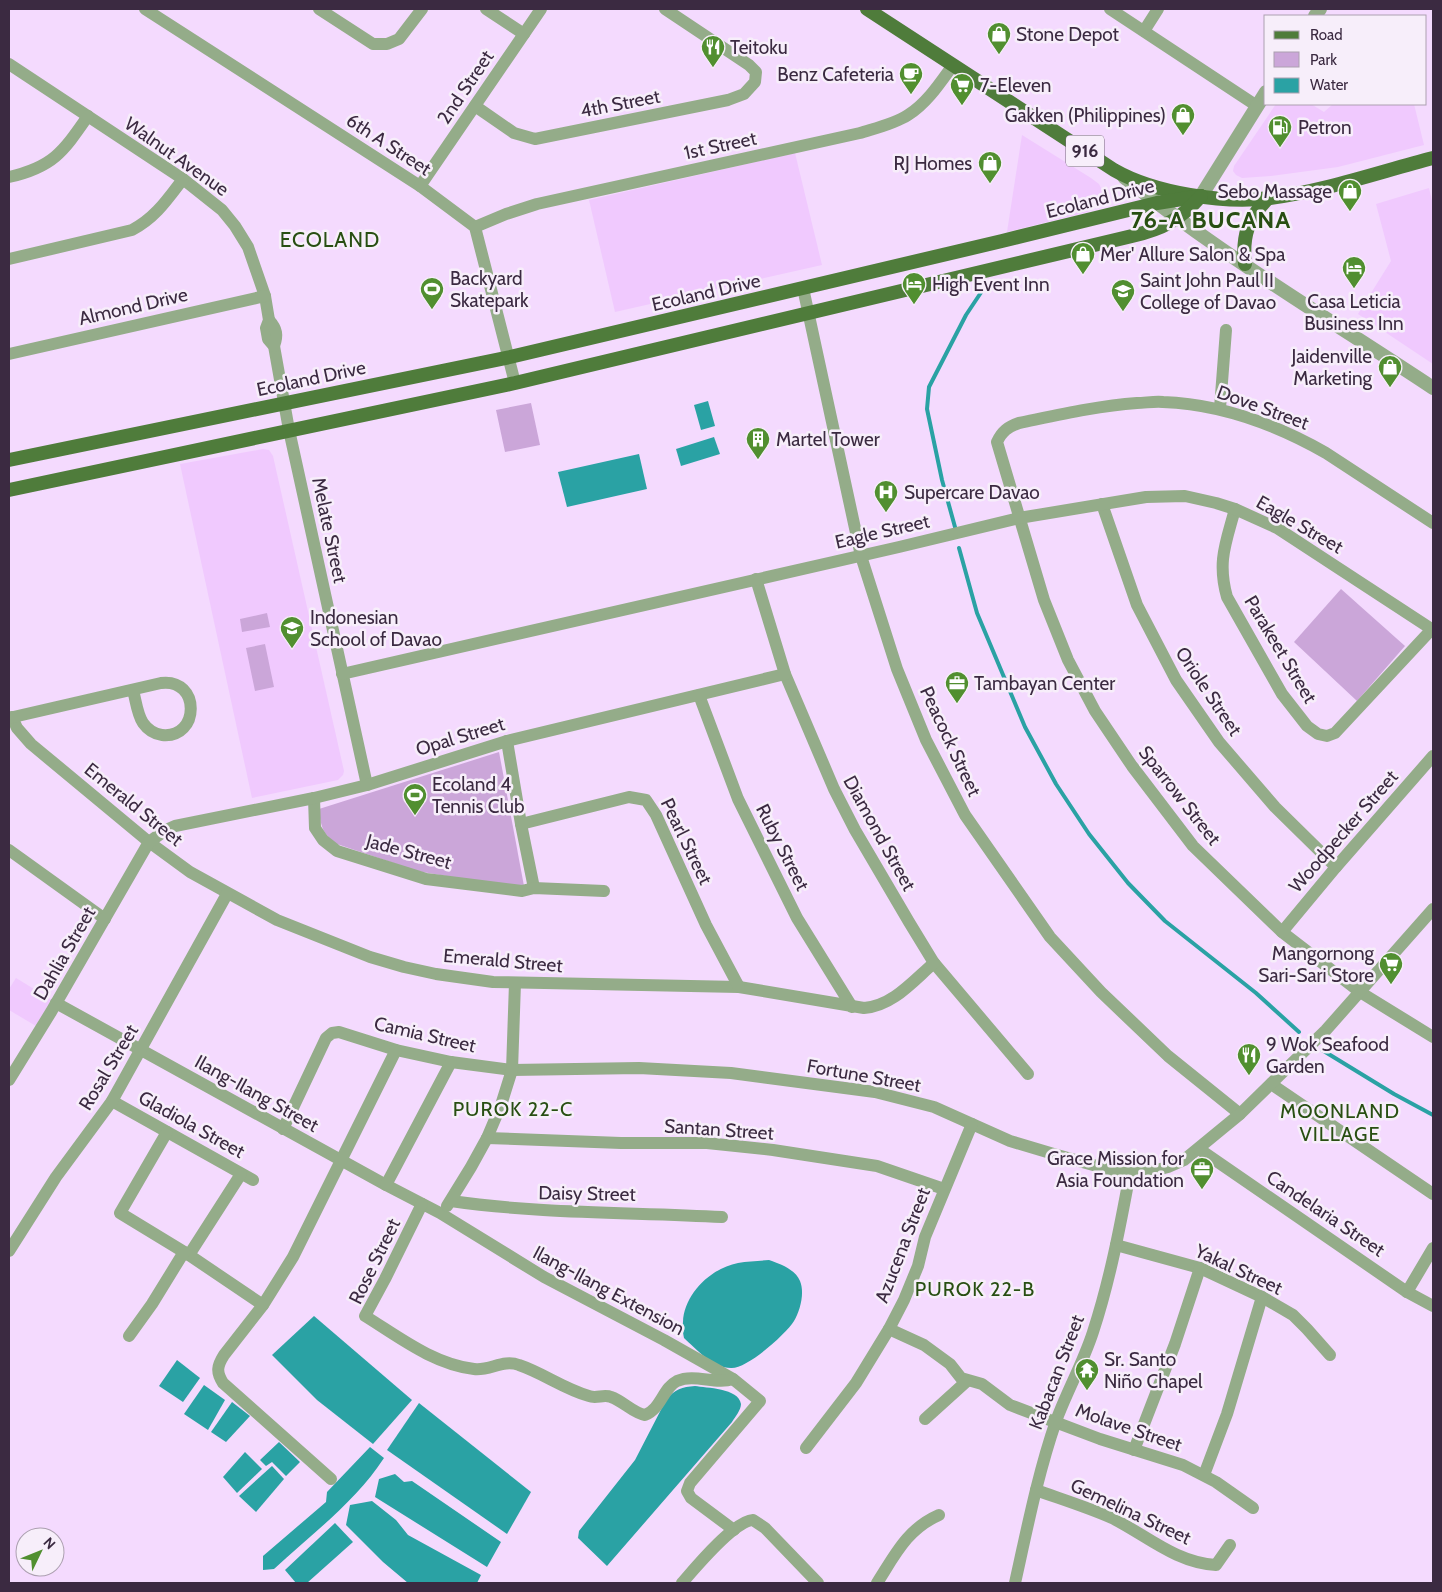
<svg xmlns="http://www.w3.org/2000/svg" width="1442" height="1592" viewBox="0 0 1442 1592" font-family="Cabin,sans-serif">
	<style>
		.built { fill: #f0c9fe }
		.green { fill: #cba6d9 }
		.water { fill: #2aa2a4 }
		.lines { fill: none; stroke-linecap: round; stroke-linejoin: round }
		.stream { stroke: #2aa2a4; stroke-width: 4 }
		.minor { stroke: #94ac89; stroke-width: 12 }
		.tertiary { stroke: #94ac89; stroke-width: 14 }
		.primary { stroke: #4f7c3b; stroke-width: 14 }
		.labels { text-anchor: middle; stroke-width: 5; stroke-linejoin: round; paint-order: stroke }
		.shield { fill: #f7eefa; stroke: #736578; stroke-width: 1 }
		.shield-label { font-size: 18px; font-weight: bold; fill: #3b2a41 }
		.poi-label { font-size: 19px; fill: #3b2a41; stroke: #f7eefa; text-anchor: start }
		.street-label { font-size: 19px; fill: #3b2a41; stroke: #f7eefa }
		.neighbourhood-label { font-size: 20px; letter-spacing: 1px; fill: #284f12; stroke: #f7eefa }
		.quarter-label { font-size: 21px; letter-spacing: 1px; fill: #284f12; stroke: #f7eefa }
		.district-label { font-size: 24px; font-weight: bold; letter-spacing: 1px; fill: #284f12; stroke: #f7eefa }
	</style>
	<rect width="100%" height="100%" fill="#f4dafe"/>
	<!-- built -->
	<g class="built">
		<path d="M1276 104H1311L1324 112 1333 104H1414L1424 145 1338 167 1271 176 1242 178 1236 175 1233 171 1234 166Z"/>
		<path d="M1022 135 1091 178 1099 184 1103 192 1104 198 1101 204 1087 212 1007 232Z"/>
		<path d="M795 153 822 265 615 312 589 200Z"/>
		<path d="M1429 188 1433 205V364L1358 314 1391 261 1376 204Z"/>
		<path d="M263 449 269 450 273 456 344 771 343 775 338 780 252 798 180 464Z"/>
		<path d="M16 978 52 1000 36 1026 9 1010V989Z"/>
	</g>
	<!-- green -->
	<g class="green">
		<path d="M531 403 540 445 505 452 496 410Z"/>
		<path d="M1341 589 1405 646 1357 701 1294 642Z"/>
		<path d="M267 613 270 627 242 632 240 619Z"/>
		<path d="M265 644 274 687 255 691 246 648Z"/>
		<path d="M499 752 524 886 498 885 417 871 337 844C323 836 320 824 319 809Z"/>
	</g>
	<!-- water -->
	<g class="water">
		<path d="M708 401 715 426 701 430 694 405Z"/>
		<path d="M714 437 720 454 681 466 676 449Z"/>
		<path d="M639 454 647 489 567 507 558 472Z"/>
		<path d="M769 1260C780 1264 795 1269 800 1281 805 1293 800 1311 794 1321 786 1334 747 1369 731 1368 713 1368 696 1349 684 1338 683 1333 682 1327 683 1322 684 1294 711 1268 738 1263 748 1261 759 1261 769 1260Z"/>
		<path d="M314 1316 412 1400 373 1444 317 1400 272 1355Z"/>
		<path d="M177 1360 200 1378 183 1402 159 1386Z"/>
		<path d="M204 1385 225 1400 208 1430 184 1414Z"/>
		<path d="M695 1386C706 1388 739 1388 741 1404 741 1410 735 1417 732 1422L607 1566 578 1538 579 1531 635 1460 666 1400C675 1389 682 1387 695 1386Z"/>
		<path d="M232 1402 250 1416 226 1442 211 1432Z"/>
		<path d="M419 1403 531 1492 507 1534 387 1450Z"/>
		<path d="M279 1442 300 1462 286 1476 272 1462 266 1466 260 1460Z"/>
		<path d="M370 1447 384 1458C356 1501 312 1534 274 1569L263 1570V1556L326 1502 327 1492Z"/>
		<path d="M245 1452 262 1469 237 1493 223 1477Z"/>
		<path d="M272 1466 284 1479 256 1512 239 1496Z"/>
		<path d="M395 1474 404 1482 412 1481 501 1542 487 1567 375 1497 379 1479Z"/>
		<path d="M372 1501 396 1520 408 1535 481 1575 477 1583H408L383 1562 346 1525 350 1505Z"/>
		<path d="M335 1523 353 1542 307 1583H296L285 1570Z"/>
	</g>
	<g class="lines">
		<!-- stream -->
		<g class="stream">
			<path d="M955 527 942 480 927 409 929 387 966 315 982 291"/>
			<path d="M959 548 977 613 1025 727 1056 784 1089 834 1128 883 1165 921 1256 993 1299 1032"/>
			<path d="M1322 1050 1394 1094 1433 1115"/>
		</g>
		<!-- minor -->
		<g class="minor">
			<path d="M145 9 420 186 475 227 515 383"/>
			<path d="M319 9 373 44H387L399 39 422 9"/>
			<path d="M486 9 524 34"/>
			<path d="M1110 9 1257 106"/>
			<path d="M1144 31 1158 9"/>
			<path d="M9 64 183 179 222 210 235 226 248 247 265 296 269 320 266 328 268 339 274 346 289 430 367 785"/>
			<path d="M475 106 514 133 535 139 728 100 744 94 755 82 756 72 749 65 665 9"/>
			<path d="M9 177C53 167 63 152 88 116"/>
			<path d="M420 186 541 9"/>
			<path d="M475 227 506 214 537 204 860 133C876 128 894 124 908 115 927 103 940 83 953 65"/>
			<path d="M9 259 132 230C155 218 167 200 183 179"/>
			<path d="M803 288 861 556 897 669 926 740 965 815 1050 937 1101 992 1168 1056 1240 1114"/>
			<path d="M269 320C277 329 278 335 274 346"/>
			<path d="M9 354 265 296"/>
			<path d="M1220 408 1226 330"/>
			<path d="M1102 504 1137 605 1176 680 1219 742 1275 807 1336 867"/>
			<path d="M1235 509C1226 543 1217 561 1227 597L1282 694 1307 726 1318 734 1327 736 1335 733 1432 629"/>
			<path d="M1433 523 1326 453C1275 424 1222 404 1163 402 1155 401 1145 403 1137 403 1097 406 1058 415 1019 423 1008 427 1002 431 997 442L1044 600 1068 660 1095 711 1132 766 1193 846 1282 932 1360 992 1433 1037"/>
			<path d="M756 579 785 674 834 789 855 830 909 922 934 963 1028 1074"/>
			<path d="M342 674 899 547 1019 518 1146 497 1185 496 1216 503 1235 509 1277 528 1433 630"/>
			<path d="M699 695 738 799 797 918 852 1007"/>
			<path d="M12 717 17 728 31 744 149 842 190 872 277 920 370 957 404 967 436 974 493 982 739 987 864 1008C893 1006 914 980 934 963"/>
			<path d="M9 718 161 683C201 678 200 739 162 735 154 734 148 730 143 723 137 714 136 701 133 690"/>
			<path d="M507 741 521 824 534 888"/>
			<path d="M314 798 315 828 323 840 337 851 426 879 522 891 534 888 604 891"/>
			<path d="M521 824 629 797 646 800 656 815 706 925 739 987"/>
			<path d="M9 850 105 919"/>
			<path d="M1282 932 1336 867 1433 756"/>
			<path d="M56 1003 386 1185 440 1213 544 1277 664 1340 733 1379 760 1401 690 1483 687 1491 691 1498 734 1530"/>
			<path d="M9 1080 51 1012 149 842 166 830 175 826 314 798 367 785 507 741 785 674"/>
			<path d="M1271 1084 1433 1194"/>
			<path d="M112 1101 253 1180"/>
			<path d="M283 1129 326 1038 332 1033 339 1032 396 1050 451 1062 512 1070 639 1068 731 1073 875 1092 934 1107 1010 1141 1057 1155 1115 1171 1130 1173 1149 1172 1168 1167 1184 1160 1240 1114 1326 1030 1433 909"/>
			<path d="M167 1132 120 1213 189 1255 263 1305"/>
			<path d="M487 1138 621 1143H707L773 1150 877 1166 944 1189"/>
			<path d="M1199 1149 1407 1292 1433 1306"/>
			<path d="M386 1185 451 1062"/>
			<path d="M451 1201C541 1214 632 1212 722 1217"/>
			<path d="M422 1204 385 1279 365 1316C399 1337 433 1364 474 1369 490 1371 503 1359 519 1365 543 1373 564 1389 589 1396 596 1399 604 1394 611 1397 623 1401 633 1413 645 1415 661 1409 663 1388 677 1381 695 1373 715 1385 733 1379"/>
			<path d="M447 1206 471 1167 487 1138 501 1105 512 1070 515 983"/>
			<path d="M1116 1245 1200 1268 1262 1297 1293 1315 1307 1329 1330 1355"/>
			<path d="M9 1251 56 1177 112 1101 227 894"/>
			<path d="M189 1255 241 1174"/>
			<path d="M1407 1292 1433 1248"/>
			<path d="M889 1329 924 1345 950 1364 961 1378 982 1384 1010 1405 1100 1439 1183 1465 1216 1482 1253 1508"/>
			<path d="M129 1336 152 1304 184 1252"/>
			<path d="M925 1419 967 1381"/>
			<path d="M806 1448 856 1383 889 1329 904 1300 918 1266 925 1237 972 1124"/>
			<path d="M1134 1450 1175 1344 1200 1268"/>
			<path d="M1204 1475 1227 1414 1262 1297"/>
			<path d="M331 1479 223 1383C216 1372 217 1366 224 1355L263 1305 293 1257 396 1050"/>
			<path d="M1036 1490C1061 1499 1087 1507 1112 1518 1146 1535 1176 1563 1216 1565L1230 1545"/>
			<path d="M682 1583C695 1568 734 1521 753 1520L765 1528 818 1583"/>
			<path d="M877 1583C895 1555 907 1529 939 1515"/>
			<path d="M1015 1583C1027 1529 1038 1473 1056 1421 1067 1391 1083 1363 1093 1332 1110 1280 1120 1227 1130 1173"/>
		</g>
		<!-- tertiary -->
		<g class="tertiary">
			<path d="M1315 16 1320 9"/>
			<path d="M1124 177C1221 255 1329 319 1433 388"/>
			<path d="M1201 196 1266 92"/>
		</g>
		<!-- primary -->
		<g class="primary">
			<path d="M867 9 1114 170C1154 193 1224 204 1270 198 1325 191 1379 172 1433 158"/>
			<path d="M1245 264C1242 235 1248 219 1268 198"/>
			<path d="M9 460 510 357 1002 241 1157 203 1201 196"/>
			<path d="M9 490 515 383 1132 236C1162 229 1180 220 1201 196"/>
		</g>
	</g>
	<!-- icons -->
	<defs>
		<g id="shop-pin" transform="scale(1.25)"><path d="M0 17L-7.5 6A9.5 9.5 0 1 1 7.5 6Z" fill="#518f30" stroke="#f7eefa"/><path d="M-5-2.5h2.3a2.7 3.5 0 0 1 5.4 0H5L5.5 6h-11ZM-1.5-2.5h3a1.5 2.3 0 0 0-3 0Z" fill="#fff"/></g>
		<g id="restaurant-pin" transform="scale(1.25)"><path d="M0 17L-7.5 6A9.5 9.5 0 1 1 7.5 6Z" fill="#518f30" stroke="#f7eefa"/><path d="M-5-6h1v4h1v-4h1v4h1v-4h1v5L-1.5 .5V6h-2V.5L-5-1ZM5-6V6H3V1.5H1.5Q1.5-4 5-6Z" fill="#fff"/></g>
		<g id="cafe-pin" transform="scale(1.25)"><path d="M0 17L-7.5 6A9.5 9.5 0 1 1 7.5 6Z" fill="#518f30" stroke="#f7eefa"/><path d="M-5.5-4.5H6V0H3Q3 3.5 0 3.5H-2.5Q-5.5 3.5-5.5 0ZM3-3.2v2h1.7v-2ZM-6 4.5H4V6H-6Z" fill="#fff"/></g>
		<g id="supermarket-pin" transform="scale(1.25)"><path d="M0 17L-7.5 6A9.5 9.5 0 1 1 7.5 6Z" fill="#518f30" stroke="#f7eefa"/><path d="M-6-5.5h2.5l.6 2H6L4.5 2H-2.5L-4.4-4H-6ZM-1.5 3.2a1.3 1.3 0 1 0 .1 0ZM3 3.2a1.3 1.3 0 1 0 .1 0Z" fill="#fff"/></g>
		<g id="fuel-pin" transform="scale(1.25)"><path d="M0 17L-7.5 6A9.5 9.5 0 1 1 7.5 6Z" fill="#518f30" stroke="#f7eefa"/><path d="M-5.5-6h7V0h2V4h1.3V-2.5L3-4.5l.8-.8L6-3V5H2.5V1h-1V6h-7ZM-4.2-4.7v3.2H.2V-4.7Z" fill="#fff"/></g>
		<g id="hotel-pin" transform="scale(1.25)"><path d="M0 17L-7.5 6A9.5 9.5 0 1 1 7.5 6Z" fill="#518f30" stroke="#f7eefa"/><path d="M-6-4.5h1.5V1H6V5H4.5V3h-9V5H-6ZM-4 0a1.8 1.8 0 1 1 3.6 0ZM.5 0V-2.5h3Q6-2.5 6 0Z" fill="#fff"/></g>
		<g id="stadium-pin" transform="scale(1.25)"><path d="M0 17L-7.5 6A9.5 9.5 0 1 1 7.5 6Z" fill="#518f30" stroke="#f7eefa"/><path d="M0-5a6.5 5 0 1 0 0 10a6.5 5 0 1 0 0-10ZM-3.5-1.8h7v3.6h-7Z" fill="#fff"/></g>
		<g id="university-pin" transform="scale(1.25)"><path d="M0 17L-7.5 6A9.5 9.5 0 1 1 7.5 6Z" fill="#518f30" stroke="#f7eefa"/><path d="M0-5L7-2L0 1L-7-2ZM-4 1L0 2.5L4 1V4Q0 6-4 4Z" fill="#fff"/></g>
		<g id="building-pin" transform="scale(1.25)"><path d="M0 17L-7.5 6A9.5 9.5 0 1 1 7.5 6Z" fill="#518f30" stroke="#f7eefa"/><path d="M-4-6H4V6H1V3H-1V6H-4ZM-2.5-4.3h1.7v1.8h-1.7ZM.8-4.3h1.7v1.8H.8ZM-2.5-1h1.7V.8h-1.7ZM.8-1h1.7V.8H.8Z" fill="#fff"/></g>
		<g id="hospital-pin" transform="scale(1.25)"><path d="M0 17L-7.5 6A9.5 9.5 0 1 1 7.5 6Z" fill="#518f30" stroke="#f7eefa"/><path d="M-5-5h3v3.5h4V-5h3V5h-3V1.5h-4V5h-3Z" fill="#fff"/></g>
		<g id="school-pin" transform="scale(1.25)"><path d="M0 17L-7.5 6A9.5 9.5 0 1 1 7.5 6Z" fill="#518f30" stroke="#f7eefa"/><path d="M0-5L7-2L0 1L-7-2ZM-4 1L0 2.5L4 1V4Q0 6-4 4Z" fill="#fff"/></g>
		<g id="office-pin" transform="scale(1.25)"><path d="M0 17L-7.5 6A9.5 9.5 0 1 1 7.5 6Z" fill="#518f30" stroke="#f7eefa"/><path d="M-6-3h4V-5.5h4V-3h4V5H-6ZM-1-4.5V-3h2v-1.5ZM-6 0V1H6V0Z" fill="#fff"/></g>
		<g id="temple-pin" transform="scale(1.25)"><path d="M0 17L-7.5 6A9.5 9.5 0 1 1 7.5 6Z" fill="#518f30" stroke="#f7eefa"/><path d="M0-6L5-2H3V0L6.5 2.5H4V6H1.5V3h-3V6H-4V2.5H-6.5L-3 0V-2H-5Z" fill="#fff"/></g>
	</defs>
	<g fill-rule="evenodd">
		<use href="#shop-pin" x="999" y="34"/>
		<use href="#restaurant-pin" x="713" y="47"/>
		<use href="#cafe-pin" x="911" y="74"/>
		<use href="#supermarket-pin" x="962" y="85"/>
		<use href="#shop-pin" x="1183" y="115"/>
		<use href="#fuel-pin" x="1280" y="127"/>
		<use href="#shop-pin" x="990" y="163"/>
		<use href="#shop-pin" x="1350" y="191"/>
		<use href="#shop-pin" x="1083" y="254"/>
		<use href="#hotel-pin" x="1354" y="268"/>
		<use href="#hotel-pin" x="914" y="284"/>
		<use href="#stadium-pin" x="432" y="289"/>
		<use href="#university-pin" x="1123" y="291"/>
		<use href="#shop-pin" x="1390" y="367"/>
		<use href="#building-pin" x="758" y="439"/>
		<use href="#hospital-pin" x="886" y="492"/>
		<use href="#school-pin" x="292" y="628"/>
		<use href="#office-pin" x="957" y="683"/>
		<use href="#stadium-pin" x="415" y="795"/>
		<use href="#supermarket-pin" x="1391" y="964"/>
		<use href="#restaurant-pin" x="1249" y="1055"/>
		<use href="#office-pin" x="1202" y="1169"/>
		<use href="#temple-pin" x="1087" y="1370"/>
	</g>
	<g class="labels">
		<!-- shield labels -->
		<rect class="shield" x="1066" y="135.5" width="38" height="31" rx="4"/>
		<g class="shield-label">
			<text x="1085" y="157">916</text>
		</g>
		<!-- poi labels -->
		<g class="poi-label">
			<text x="1016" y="41">Stone Depot</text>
			<text x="730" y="54">Teitoku</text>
			<text x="894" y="81" text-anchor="end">Benz Cafeteria</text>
			<text x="980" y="92">7-Eleven</text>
			<text x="1166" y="122" text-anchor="end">Gakken (Philippines)</text>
			<text x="1298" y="134">Petron</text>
			<text x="972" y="170" text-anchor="end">RJ Homes</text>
			<text x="1332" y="198" text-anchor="end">Sebo Massage</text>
			<text x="1100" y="261">Mer' Allure Salon &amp; Spa</text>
			<text x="450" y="285">Backyard<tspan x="450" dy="22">Skatepark</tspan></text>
			<text x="1140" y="287">Saint John Paul II<tspan x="1140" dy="22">College of Davao</tspan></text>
			<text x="932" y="291">High Event Inn</text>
			<text x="1354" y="308" text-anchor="middle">Casa Leticia<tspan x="1354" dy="22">Business Inn</tspan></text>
			<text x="1372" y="363" text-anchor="end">Jaidenville<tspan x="1372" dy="22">Marketing</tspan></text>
			<text x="776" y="446">Martel Tower</text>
			<text x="904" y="499">Supercare Davao</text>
			<text x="310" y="624">Indonesian<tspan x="310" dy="22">School of Davao</tspan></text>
			<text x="974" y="690">Tambayan Center</text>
			<text x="432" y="791">Ecoland 4<tspan x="432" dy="22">Tennis Club</tspan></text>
			<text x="1374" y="960" text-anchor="end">Mangornong<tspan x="1374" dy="22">Sari-Sari Store</tspan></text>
			<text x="1266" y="1051">9 Wok Seafood<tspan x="1266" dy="22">Garden</tspan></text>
			<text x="1184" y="1165" text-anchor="end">Grace Mission for<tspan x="1184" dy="22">Asia Foundation</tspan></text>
			<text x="1104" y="1366">Sr. Santo<tspan x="1104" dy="22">Niño Chapel</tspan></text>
		</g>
		<!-- street labels -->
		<g class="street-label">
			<text transform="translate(465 87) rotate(-56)" y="7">2nd Street</text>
			<text transform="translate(620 103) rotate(-11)" y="7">4th Street</text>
			<text transform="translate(389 144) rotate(33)" y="7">6th A Street</text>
			<text transform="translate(720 145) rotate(-12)" y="7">1st Street</text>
			<text transform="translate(177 156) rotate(35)" y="7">Walnut Avenue</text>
			<text transform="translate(1100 198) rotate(-14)" y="7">Ecoland Drive</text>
			<text transform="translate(706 292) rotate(-13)" y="7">Ecoland Drive</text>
			<text transform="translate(133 306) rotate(-13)" y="7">Almond Drive</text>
			<text transform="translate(311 378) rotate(-12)" y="7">Ecoland Drive</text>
			<text transform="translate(1263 407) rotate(20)" y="7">Dove Street</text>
			<text transform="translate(1300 524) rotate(30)" y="7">Eagle Street</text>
			<text transform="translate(330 530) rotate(78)" y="7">Melate Street</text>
			<text transform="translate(882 531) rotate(-13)" y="7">Eagle Street</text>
			<text transform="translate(1281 649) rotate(59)" y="7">Parakeet Street</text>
			<text transform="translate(1209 691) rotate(56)" y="7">Oriole Street</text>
			<text transform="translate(460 736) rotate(-17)" y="7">Opal Street</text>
			<text transform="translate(951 741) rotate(65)" y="7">Peacock Street</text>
			<text transform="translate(1180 795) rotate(52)" y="7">Sparrow Street</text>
			<text transform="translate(134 804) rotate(39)" y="7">Emerald Street</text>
			<text transform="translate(1343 831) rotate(-49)" y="7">Woodpecker Street</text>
			<text transform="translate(880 833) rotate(61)" y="7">Diamond Street</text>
			<text transform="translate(687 841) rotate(64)" y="7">Pearl Street</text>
			<text transform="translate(783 847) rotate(63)" y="7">Ruby Street</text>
			<text transform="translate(409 851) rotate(15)" y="7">Jade Street</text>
			<text transform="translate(64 953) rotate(-60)" y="7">Dahlia Street</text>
			<text transform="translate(503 960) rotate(5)" y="7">Emerald Street</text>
			<text transform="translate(425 1034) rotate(13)" y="7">Camia Street</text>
			<text transform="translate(108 1067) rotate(-59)" y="7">Rosal Street</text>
			<text transform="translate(864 1075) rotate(10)" y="7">Fortune Street</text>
			<text transform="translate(257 1093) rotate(29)" y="7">Ilang-Ilang Street</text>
			<text transform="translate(192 1124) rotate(29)" y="7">Gladiola Street</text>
			<text transform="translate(719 1129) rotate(4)" y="7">Santan Street</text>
			<text transform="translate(587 1193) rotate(1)" y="7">Daisy Street</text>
			<text transform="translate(1326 1213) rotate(34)" y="7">Candelaria Street</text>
			<text transform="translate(902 1245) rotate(-69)" y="7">Azucena Street</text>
			<text transform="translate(374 1261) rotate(-64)" y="7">Rose Street</text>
			<text transform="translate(1239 1269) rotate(25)" y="7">Yakal Street</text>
			<text transform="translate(609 1290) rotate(28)" y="7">Ilang-Ilang Extension</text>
			<text transform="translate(1056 1372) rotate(-69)" y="7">Kabacan Street</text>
			<text transform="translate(1129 1427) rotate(19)" y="7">Molave Street</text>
			<text transform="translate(1131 1511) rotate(25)" y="7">Gemelina Street</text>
		</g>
		<!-- neighbourhood labels -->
		<g class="neighbourhood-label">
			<text x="513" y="1116">PUROK 22-C</text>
			<text x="1340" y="1118">MOONLAND<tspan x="1340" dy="23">VILLAGE</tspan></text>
			<text x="975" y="1296">PUROK 22-B</text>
		</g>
		<!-- quarter labels -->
		<g class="quarter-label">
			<text x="330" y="247">ECOLAND</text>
		</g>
		<!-- district labels -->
		<g class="district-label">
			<text x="1211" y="228">76-A BUCANA</text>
		</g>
	</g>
	<!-- border -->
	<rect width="1442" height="1592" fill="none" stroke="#3b2a41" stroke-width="20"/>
	<!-- legend -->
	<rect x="1264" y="15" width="162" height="90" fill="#f7eefa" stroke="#aca0b0"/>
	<rect x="1274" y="31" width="25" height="8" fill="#4f7c3b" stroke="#aca0b0"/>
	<text x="1310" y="40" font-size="15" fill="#3b2a41">Road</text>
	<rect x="1274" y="52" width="25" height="15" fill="#cba6d9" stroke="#aca0b0"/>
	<text x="1310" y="65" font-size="15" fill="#3b2a41">Park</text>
	<rect x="1274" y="78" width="25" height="15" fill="#2aa2a4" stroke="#aca0b0"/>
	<text x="1310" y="90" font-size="15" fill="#3b2a41">Water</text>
	<!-- north arrow -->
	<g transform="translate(40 1552) rotate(47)"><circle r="24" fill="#f7eefa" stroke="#aca0b0"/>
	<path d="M0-4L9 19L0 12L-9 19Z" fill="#518f30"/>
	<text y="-8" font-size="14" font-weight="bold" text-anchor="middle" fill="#3b2a41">N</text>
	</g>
</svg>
